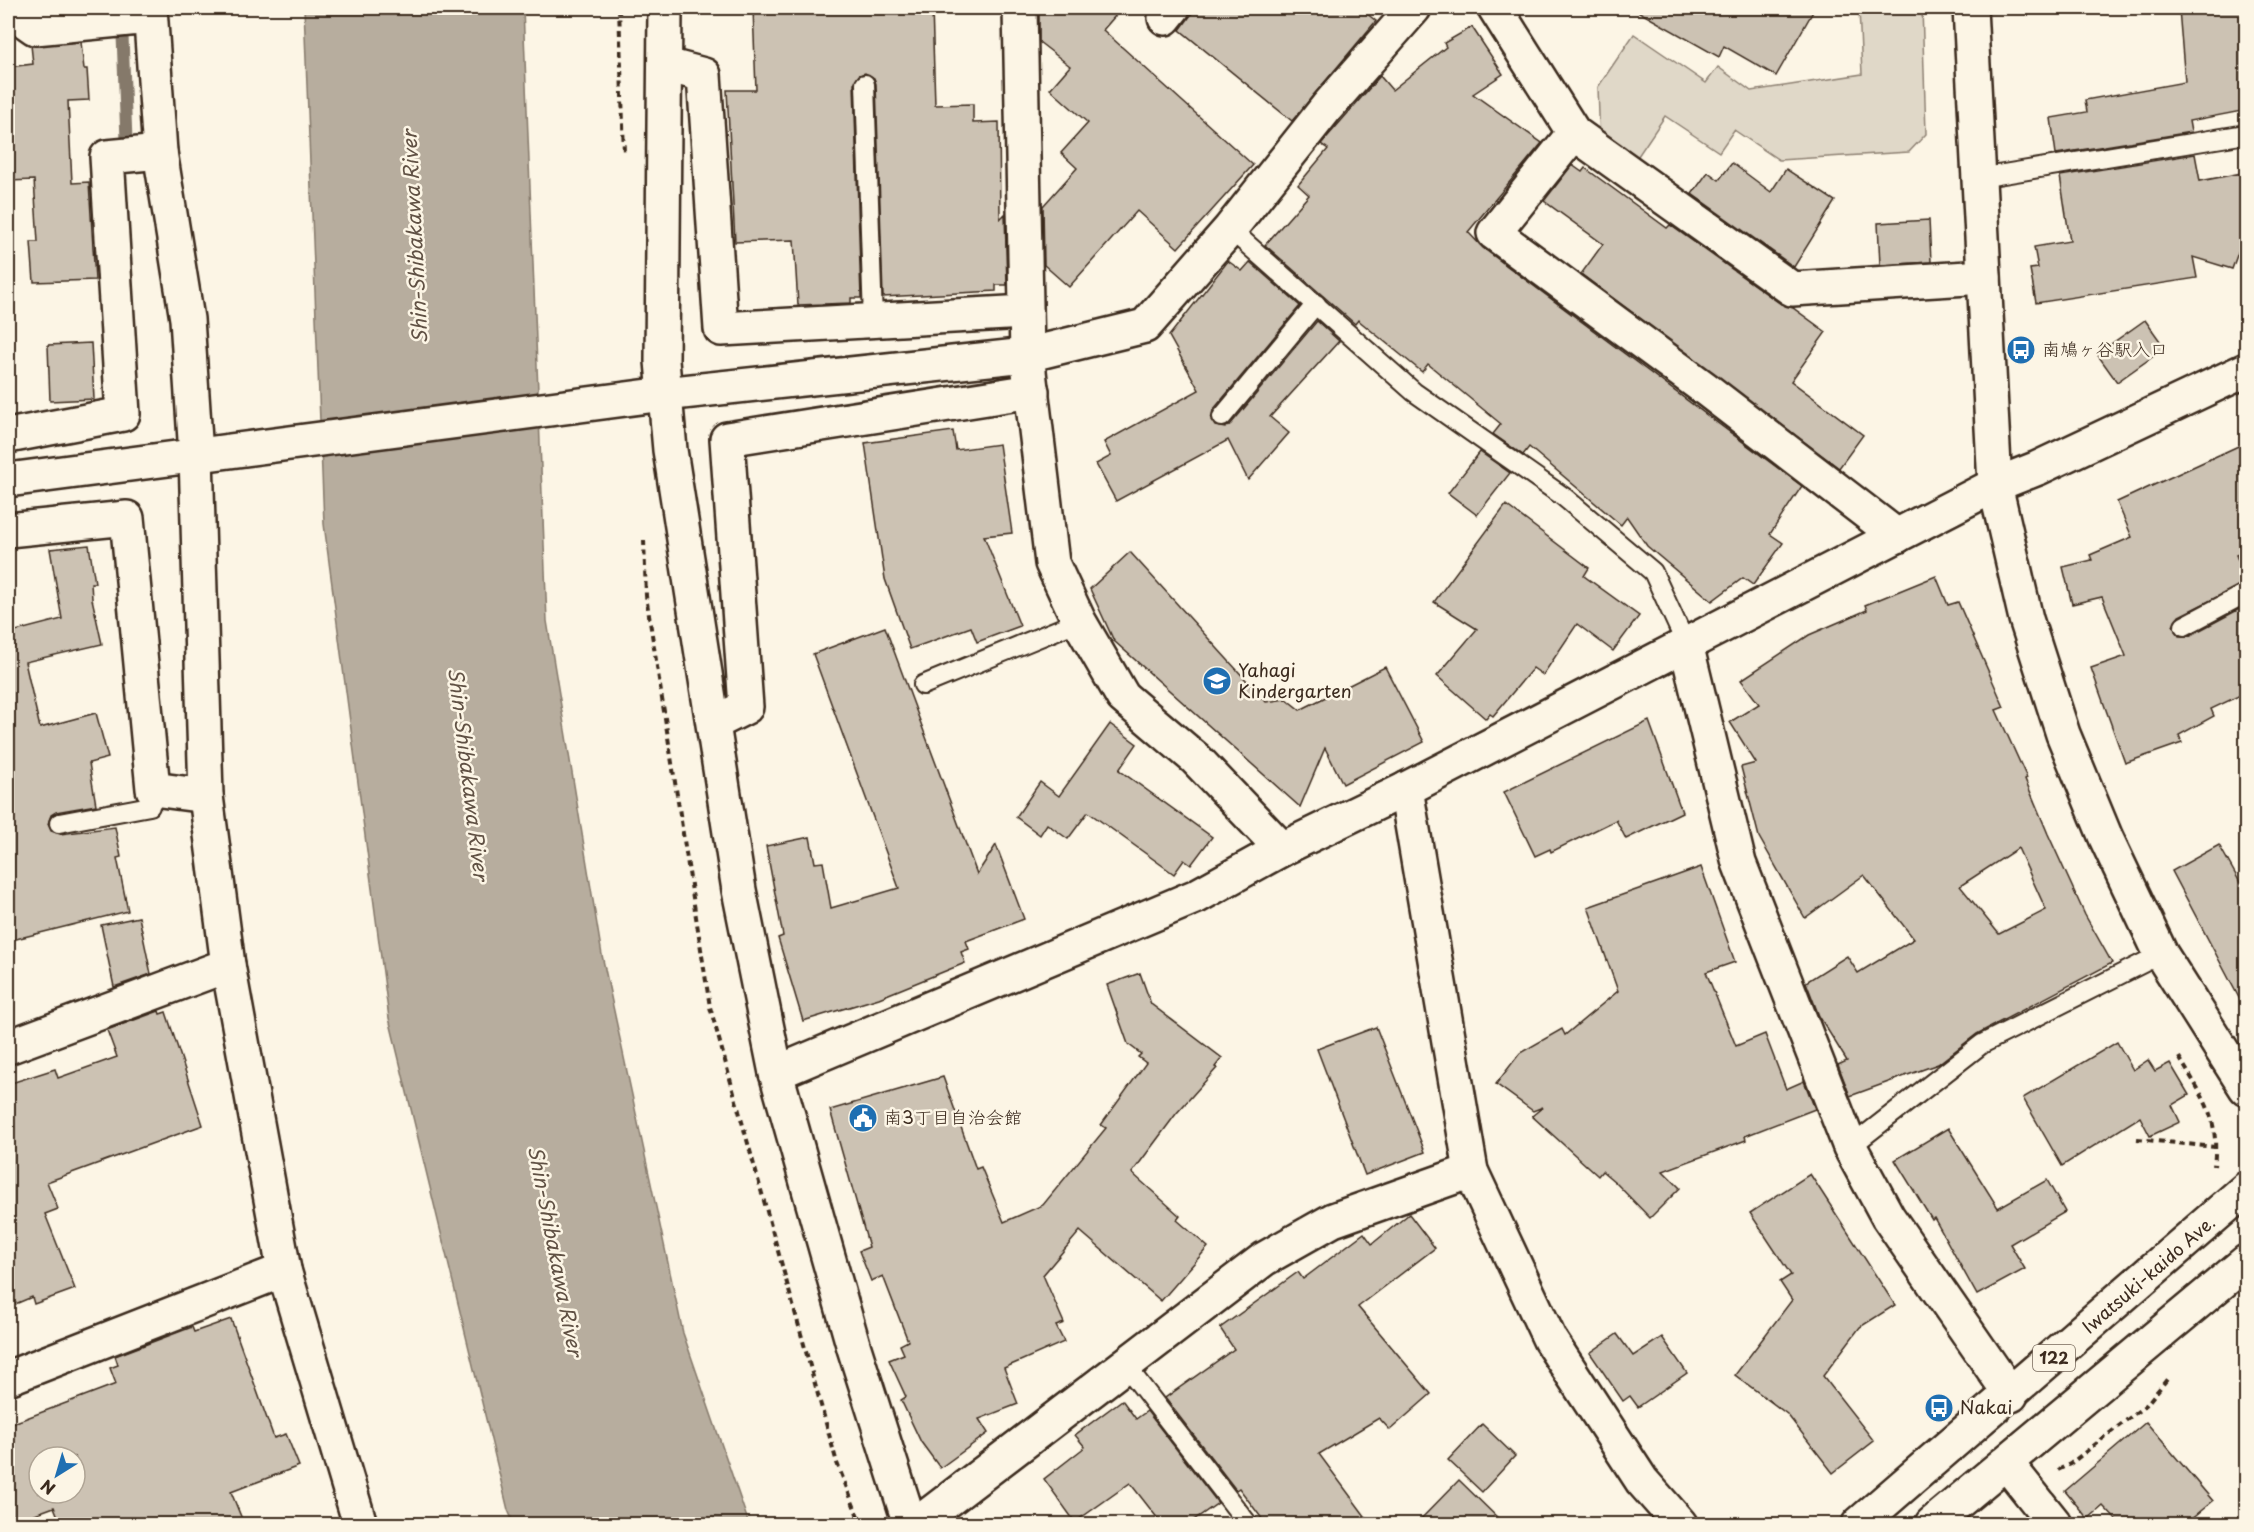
<svg xmlns="http://www.w3.org/2000/svg" width="2254" height="1532" viewBox="0 0 2254 1532" font-family="'Playpen Sans','Klee One',sans-serif">
	<style>
		.green { fill: #e0d8c8; stroke: #8e8173; stroke-width: 1.5 }
		.water { fill: #b7ad9e; stroke: #85796b; stroke-width: 1.5 }
		.lines { fill: none; stroke-linecap: round; stroke-linejoin: round }
		.stream { stroke: #85796b; stroke-width: 12 }
		.building { fill: #ccc2b3; stroke: #3b2a1e; stroke-width: 1.5; fill-rule: evenodd }
		.lane-casing { stroke: #3b2a1e; stroke-width: 22 }
		.street-casing { stroke: #3b2a1e; stroke-width: 38 }
		.secondary-casing { stroke: #3b2a1e; stroke-width: 38 }
		.highway-casing { stroke: #3b2a1e; stroke-width: 38 }
		.path { stroke: #3b2a1e; stroke-width: 4; stroke-dasharray: 6 4.5; stroke-linecap: butt }
		.lane { stroke: #fcf5e5; stroke-width: 18 }
		.street { stroke: #fcf5e5; stroke-width: 33 }
		.secondary { stroke: #fcf5e5; stroke-width: 33 }
		.highway { stroke: #fcf5e5; stroke-width: 33 }
		.labels { text-anchor: middle; stroke-width: 5; stroke-linejoin: round; paint-order: stroke }
		.shield { fill: #fcf5e5; stroke: #75675a; stroke-width: 1.5 }
		.shield-label { font-size: 16px; font-weight: bold; fill: #3b2a1e }
		.poi-label { font-size: 18px; fill: #3b2a1e; stroke: #fcf5e5; text-anchor: start }
		.street-label { font-size: 18px; fill: #3b2a1e; stroke: #fcf5e5 }
		.water-label { font-size: 20px; font-style: italic; fill: #605144; stroke: #fcf5e5 }
	</style>
	<rect width="100%" height="100%" fill="#fcf5e5"/>
	<filter id="ink" filterUnits="userSpaceOnUse"><feTurbulence type="fractalNoise" baseFrequency=".0167" numOctaves="2"/><feDisplacementMap in="SourceGraphic" scale="12" xChannelSelector="R" yChannelSelector="G"/><feConvolveMatrix kernelMatrix="1 2 1 2 8 2 1 2 1" color-interpolation-filters="sRGB"/></filter>
	<g filter="url(#ink)">
		<!-- green -->
		<path class="green" d="M1859 8H1922L1926 134 1909 152 1779 160 1734 130 1719 152 1665 116 1632 165 1600 142 1598 87 1634 34 1706 83 1718 67 1751 91 1862 74Z"/>
		<!-- water -->
		<path class="water" d="M304 8H523L547 621 602 955 683 1333 749 1524H514L508 1510 389 1018 324 524Z"/>
		<g class="lines">
			<!-- stream -->
			<path class="stream" d="M122 22 127 154"/>
		</g>
		<!-- building -->
		<g class="building">
			<path d="M753 8H932L935 105 973 104V123L999 122 1000 219 1005 214 1007 285H996V291L883 297 876 84 874 78 865 73 859 75 854 84 861 298H851V303L798 305 794 240 735 242 727 90H756Z"/>
			<path d="M1039 8H1122L1103 30 1253 165 1178 248 1137 211 1069 287 1044 265 1043 206 1077 168 1061 153 1088 123 1050 89 1070 66 1039 42Z"/>
			<path d="M1196 8H1360L1376 21 1292 121 1180 30Z"/>
			<path d="M1632 8H1815L1776 76 1724 46 1719 57Z"/>
			<path d="M2199 8H2247V110L2189 121 2191 132 2056 154 2051 118 2087 112 2085 100 2185 82 2179 9Z"/>
			<path d="M1472 27 1503 74 1473 94 1542 143 1468 232 1483 248 1802 486 1770 534 1783 543 1753 585 1743 578 1712 601 1647 546 1627 517 1621 525 1529 447 1523 455 1493 434 1501 424 1428 364 1422 372 1358 320 1355 324 1265 245 1309 195 1298 185 1328 149 1321 144 1380 76 1392 90 1446 47 1444 43Z"/>
			<path d="M81 42 84 69H87L89 100 68 101 72 183 89 182 95 280 34 282 31 242H38L34 180 8 181V67L33 64 31 45Z"/>
			<path d="M2195 154 2200 181 2247 172V228L2232 269 2193 257 2197 278 2036 303 2030 269 2038 268 2034 247 2070 241 2060 176Z"/>
			<path d="M1732 163 1771 192 1786 169 1835 201 1794 267 1692 194 1708 172 1719 180Z"/>
			<path d="M1572 165 1582 172 1585 168 1667 228 1670 225 1781 304 1793 308 1826 332 1791 381 1863 435 1839 468 1581 274 1603 244 1544 201Z"/>
			<path d="M1929 220 1931 262 1880 265 1878 223Z"/>
			<path d="M1228 261 1242 271 1250 262 1300 306 1213 410 1211 420 1215 426 1225 428 1231 424 1317 321 1339 341 1270 417 1289 433 1248 480 1228 440 1116 501 1096 464 1111 456 1104 442 1199 390 1169 336Z"/>
			<path d="M2145 320 2165 348 2117 382 2097 354Z"/>
			<path d="M91 343 94 399 50 401 48 345Z"/>
			<path d="M953 431 956 450 999 444 1012 533 984 536 1020 626 977 642 971 627 910 649 885 579 865 443Z"/>
			<path d="M2247 442V551L2236 555 2247 582 2179 616 2173 626 2179 636H2189L2247 605V692L2211 709 2214 716 2179 735 2182 743 2125 763 2091 668 2126 656 2102 597 2072 604 2063 567 2092 560 2090 555 2132 537 2117 502Z"/>
			<path d="M1480 452 1510 473 1477 515 1448 493Z"/>
			<path d="M1506 505 1589 568 1584 576 1639 616 1613 651 1577 624 1543 675 1533 668 1493 716 1490 714 1486 719 1437 676 1477 629 1434 602Z"/>
			<path d="M89 545 95 583H91L92 599 102 644 25 662 40 728 96 713 108 758 89 763 96 805 56 812 51 815 48 824 51 831 60 834 115 827 121 857 117 858 128 911 8 941V633L62 619 50 549Z"/>
			<path d="M1130 552 1266 702 1286 699 1300 710 1385 667 1424 742 1343 784 1325 748 1300 807 1114 641 1090 589Z"/>
			<path d="M1936 576 1948 605 1958 602 2004 707 1996 710 2027 778 2025 779 2048 834 2085 915 2112 963 1977 1034 1938 1064 1850 1096 1838 1065 1847 1061 1819 1016 1806 982 1847 956 1858 973 1914 939 1864 875 1805 918 1759 837 1741 767 1756 763 1730 722 1759 704 1741 680 1809 635 1867 610 1865 605ZM2018 848 2046 910 1999 934 1960 886Z"/>
			<path d="M885 627 977 874 996 845 1024 919 966 941 969 949 961 952 965 963 879 998 803 1021 778 938 783 936 766 846 810 837 815 863 823 862 831 908 899 888 813 654Z"/>
			<path d="M1649 721 1682 812 1626 839 1616 820 1551 852 1550 849 1535 856 1504 792Z"/>
			<path d="M1110 724 1137 744 1119 770 1212 837 1191 865 1184 860 1174 874 1088 812 1068 839 1047 824 1040 835 1016 817 1040 782 1059 796Z"/>
			<path d="M2219 845 2247 895V1013L2172 871Z"/>
			<path d="M1701 867 1735 962 1706 972 1736 1046 1765 1034 1786 1089 1804 1081 1815 1109 1745 1136 1746 1140 1663 1171 1680 1188 1650 1218 1615 1182 1602 1171 1598 1176 1532 1116 1543 1107 1533 1111 1496 1084 1520 1053 1562 1029 1565 1035 1618 991 1588 907Z"/>
			<path d="M139 917 151 974 114 987 101 925Z"/>
			<path d="M1140 973 1151 1004 1222 1058 1215 1067 1217 1068 1176 1114 1132 1173 1180 1216 1177 1220 1208 1247 1161 1301 1080 1231 1043 1275 1064 1323 1056 1326 1064 1342 1004 1368 1018 1404 979 1419 988 1433 940 1468 921 1442 901 1400 906 1397 889 1360 904 1354 900 1345 908 1341 883 1276 871 1281 859 1251 869 1247 830 1110 943 1077 976 1169 981 1167 1004 1222 1043 1205 1106 1128 1101 1125 1146 1063 1138 1057 1141 1054 1128 1044 1107 985Z"/>
			<path d="M159 1011 160 1014 166 1012 203 1125 47 1182 58 1209 45 1214 75 1289 34 1304 32 1297 8 1307V1084L55 1069 58 1078 117 1057 107 1030Z"/>
			<path d="M1376 1027 1425 1152 1365 1175 1317 1049Z"/>
			<path d="M2117 1042 2133 1070 2148 1060 2155 1071 2170 1063 2189 1095 2172 1105 2180 1122 2150 1136 2140 1117 2062 1166 2023 1098Z"/>
			<path d="M1948 1128 1998 1208 2047 1180 2065 1212 2010 1244 2025 1269 1977 1295 1934 1218 1932 1220 1895 1160Z"/>
			<path d="M1810 1174 1895 1305 1860 1327 1823 1376 1874 1441 1833 1473 1787 1414 1735 1375 1792 1300 1780 1282 1791 1275 1750 1213Z"/>
			<path d="M1409 1214 1435 1248 1358 1307 1431 1394 1390 1430 1379 1418 1319 1454 1371 1524H1266L1239 1488 1236 1490 1165 1398 1234 1349 1220 1328 1298 1272 1303 1279 1364 1233 1372 1244Z"/>
			<path d="M231 1319 274 1438 286 1434 299 1466 231 1492 244 1524H61L54 1507 8 1524V1425L116 1384 110 1368 118 1365 115 1356 192 1327 194 1332ZM39 1457H75V1493H39Z"/>
			<path d="M1617 1334 1633 1356 1662 1337 1687 1373 1638 1407 1630 1396 1623 1401 1590 1353Z"/>
			<path d="M1122 1400 1136 1419 1147 1411 1218 1503 1188 1524H1162L1130 1483 1075 1522 1044 1479 1085 1447 1075 1435Z"/>
			<path d="M2146 1422 2213 1501 2185 1524H2120L2103 1506 2088 1519 2065 1491Z"/>
			<path d="M1482 1424 1515 1456 1482 1492 1448 1460Z"/>
			<path d="M1459 1480 1504 1524H1416Z"/>
		</g>
		<g class="lines">
			<!-- lane casing -->
			<g class="lane-casing">
				<g id="lane">
					<path d="M865 84 873 320"/>
					<path d="M1979 178 2246 134"/>
					<path d="M1230 229 1414 392 1564 497 1653 572 1686 644"/>
					<path d="M1222 417 1316 304"/>
					<path d="M2184 626 2246 593"/>
					<path d="M923 685 1079 621"/>
					<path d="M59 823 150 806 153 789"/>
					<path d="M1850 1147 1982 1044 2161 954"/>
					<path d="M1126 1366 1248 1524"/>
				</g>
			</g>
			<!-- street casing -->
			<g class="street-casing">
				<g id="street">
					<path d="M150 8 160 152 187 319 196 455 206 796 228 965 284 1270 360 1524"/>
					<path d="M1020 8 1027 355 1052 563 1079 621 1123 697 1196 759 1282 849"/>
					<path d="M1495 8 1574 133 1792 289 1984 277"/>
					<path d="M8 9 35 28 150 17"/>
					<path d="M1165 18 1173 8"/>
					<path d="M666 65 704 75 721 329 1026 312"/>
					<path d="M1574 133 1494 233 1707 390 1897 536"/>
					<path d="M8 436 123 414 107 157 160 152"/>
					<path d="M8 480 664 394 1027 355 1145 326 1230 229 1327 107 1414 8"/>
					<path d="M8 530 127 518 153 789 206 796"/>
					<path d="M1686 644 1739 863 1850 1147 1888 1217 2011 1395"/>
					<path d="M714 723 746 707 727 439 1032 391"/>
					<path d="M1406 789 1471 1171 1550 1340 1642 1481 1680 1524"/>
					<path d="M8 1047 228 965"/>
					<path d="M2007 1464 2055 1524"/>
					<path d="M917 1524 1264 1259 1333 1220 1471 1171"/>
				</g>
			</g>
			<!-- secondary casing -->
			<g class="secondary-casing">
				<g id="secondary">
					<path d="M665 8 662 361 670 450 739 890 776 1073 854 1348 910 1524"/>
					<path d="M1970 8 1995 485 2026 619 2063 734 2106 838 2161 954 2246 1088"/>
					<path d="M776 1073 1197 896 1282 849 1406 789 1995 485 2038 468 2246 370"/>
					<path d="M8 1378 284 1270"/>
				</g>
			</g>
			<!-- highway casing -->
			<g class="highway-casing">
				<g id="highway">
					<path d="M1859 1524 2246 1189"/>
					<path d="M1932 1524 2246 1262"/>
				</g>
			</g>
			<!-- path -->
			<g class="path">
				<path d="M619 8 624 154"/>
				<path d="M644 540 646 596 710 1007 837 1463 861 1524"/>
				<path d="M2179 1057C2203 1098 2220 1116 2214 1166"/>
				<path d="M2137 1139 2215 1147"/>
				<path d="M2058 1470 2070 1464 2146 1405 2169 1377"/>
			</g>
			<!-- lane -->
			<use href="#lane" class="lane"/>
			<!-- street -->
			<use href="#street" class="street"/>
			<!-- secondary -->
			<use href="#secondary" class="secondary"/>
			<!-- highway -->
			<use href="#highway" class="highway"/>
		</g>
	</g>
	<!-- icons -->
	<defs>
		<g id="bus-disc" transform="scale(1.5)"><circle r="9.5" fill="#1f6fb2" stroke="#fcf5e5"/><path d="M-5-6H5V4H4V6H2V4H-2V6H-4V4H-5ZM-3.5-4V0h7V-4ZM-3.5 1.2v1.5H-2V1.2ZM2 1.2v1.5H3.5V1.2Z" fill="#fff"/></g>
		<g id="school-disc" transform="scale(1.5)"><circle r="9.5" fill="#1f6fb2" stroke="#fcf5e5"/><path d="M0-5L7-2L0 1L-7-2ZM-4 1L0 2.5L4 1V4Q0 6-4 4Z" fill="#fff"/></g>
		<g id="civic-disc" transform="scale(1.5)"><circle r="9.5" fill="#1f6fb2" stroke="#fcf5e5"/><path d="M-.6-6.5H3V-4.5H.6V-3L4-1V1h2V6H-6V1h2V-1L-.6-3ZM-1.2 2.5V6h2.4V2.5Z" fill="#fff"/></g>
	</defs>
	<g fill-rule="evenodd">
		<use href="#bus-disc" x="2021" y="350"/>
		<use href="#school-disc" x="1217" y="681"/>
		<use href="#civic-disc" x="863" y="1118"/>
		<use href="#bus-disc" x="1939" y="1408"/>
	</g>
	<g class="labels">
		<!-- shield labels -->
		<rect class="shield" x="2033" y="1345" width="42" height="26" rx="4.5"/>
		<g class="shield-label">
			<text x="2054" y="1364">122</text>
		</g>
		<!-- poi labels -->
		<g class="poi-label">
			<text x="2042" y="356">南鳩ヶ谷駅入口</text>
			<text x="1238" y="677">Yahagi<tspan x="1238" dy="21">Kindergarten</tspan></text>
			<text x="884" y="1124">南3丁目自治会館</text>
			<text x="1960" y="1414">Nakai</text>
		</g>
		<!-- street labels -->
		<g class="street-label">
			<text transform="translate(2149 1275) rotate(-41)" y="6">Iwatsuki-kaido Ave.</text>
		</g>
		<!-- water labels -->
		<g class="water-label">
			<text transform="translate(415 237) rotate(-93)" y="7">Shin-Shibakawa River</text>
			<text transform="translate(468 774) rotate(83)" y="7">Shin-Shibakawa River</text>
			<text transform="translate(555 1251) rotate(79)" y="7">Shin-Shibakawa River</text>
		</g>
	</g>
	<!-- margin -->
	<rect width="2254" height="1532" fill="none" stroke="#fcf5e5" stroke-width="30"/>
	<rect x="15" y="15" width="2224" height="1502" fill="none" stroke="#3b2a1e" stroke-width="2" filter="url(#ink)"/>
	<!-- north arrow -->
	<g transform="translate(57 1475) rotate(217)"><circle r="28" fill="#fcf5e5" stroke="#afa495" stroke-width="1.5"/>
	<path d="M0-4.5L10 22L0 15L-10 22Z" fill="#1f6fb2"/>
	<text y="-9" font-size="16" font-weight="bold" text-anchor="middle" fill="#3b2a1e">N</text>
	</g>
</svg>
